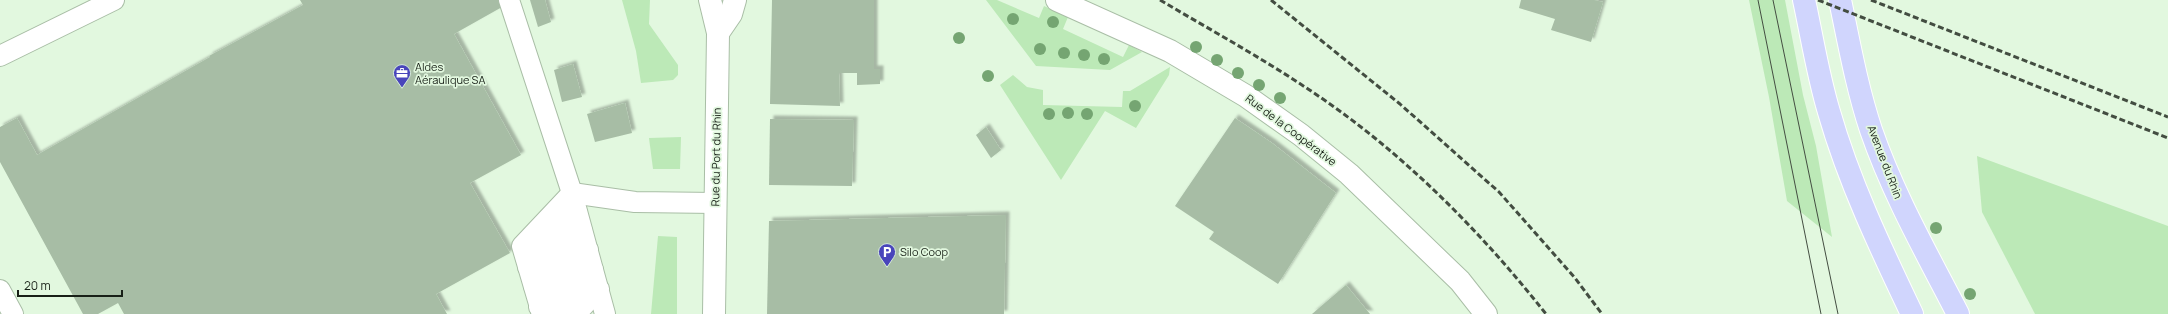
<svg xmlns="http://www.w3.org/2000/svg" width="2168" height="314" viewBox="0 0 2168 314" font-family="Manrope,sans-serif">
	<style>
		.green { fill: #bce9b7 }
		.building { fill: #a7bda5; filter: url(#shadow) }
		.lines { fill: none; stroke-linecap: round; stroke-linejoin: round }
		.service-casing { stroke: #a9bea6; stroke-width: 22 }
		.minor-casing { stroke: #a9bea6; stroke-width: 24 }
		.primary-casing { stroke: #fff; stroke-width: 24 }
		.service { stroke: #fff; stroke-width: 20 }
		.minor { stroke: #fff; stroke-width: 22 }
		.primary { stroke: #d0d5fd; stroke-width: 22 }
		.tram { stroke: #434d41; stroke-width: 1 }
		.rail { stroke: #434d41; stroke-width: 3; stroke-dasharray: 6 3; stroke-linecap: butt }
		.tree { fill: #75a572 }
		.labels { text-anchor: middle; stroke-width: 3.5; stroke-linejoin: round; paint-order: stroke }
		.poi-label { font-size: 11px; fill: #182017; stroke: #e2f8df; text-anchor: start }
		.street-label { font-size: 11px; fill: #182017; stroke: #e2f8df }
	</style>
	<defs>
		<filter id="shadow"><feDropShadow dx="3.5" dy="-3.5" stdDeviation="1" flood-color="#0004"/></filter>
	</defs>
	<rect width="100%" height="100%" fill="#e2f8df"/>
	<!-- green -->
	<g class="green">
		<path d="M622 0H650L649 24 678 65V75L673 80 641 83 636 51Z"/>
		<path d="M986 0H997L1039 18 1044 6 1068 17 1063 29 1123 57 1129 45 1142 52 1110 70 1036 66Z"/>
		<path d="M1749 0H1785L1803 95 1816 146 1832 237 1787 201 1769 97Z"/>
		<path d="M1170 67 1169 75 1136 128 1105 111 1061 180 1000 85 1013 75 1027 87 1043 90V105L1122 107 1123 91H1130Z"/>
		<path d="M681 137 680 169H653L649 138Z"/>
		<path d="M1977 156 2168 226V314H2035L1982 212Z"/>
		<path d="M658 236 677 237V314H651Z"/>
	</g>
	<!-- building -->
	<g class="building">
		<path d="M300 0H498L502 7 454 34 521 155 470 183 510 253 436 294 447 314H124L118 303 98 314H83L0 162V127L17 118 37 155 210 57 209 56 303 5Z"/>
		<path d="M530 0H545L551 22 538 27Z"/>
		<path d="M772 0H874V69H880V84L857 85V73H839L840 106 770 104Z"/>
		<path d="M1521 0H1594L1603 2 1591 42 1551 30 1555 19 1519 8Z"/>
		<path d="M573 64 582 97 562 102 554 70Z"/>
		<path d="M625 103 632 133 595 142 587 114Z"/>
		<path d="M1235 118 1272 143 1336 193 1278 284 1209 239 1214 232 1175 206Z"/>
		<path d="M770 119 854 120 852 186 769 185Z"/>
		<path d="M986 127 1001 150 991 158 976 135Z"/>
		<path d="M1006 215 1004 314H767L769 221Z"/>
		<path d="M1346 285 1370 314H1312Z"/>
	</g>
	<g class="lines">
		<!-- service casing -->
		<g class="service-casing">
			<g id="service">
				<path d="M509 0 572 193 605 314"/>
				<path d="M0 56 114 0"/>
				<path d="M572 193 635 202 716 203"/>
				<path d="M528 267 577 213"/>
				<path d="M534 286 582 231"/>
				<path d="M0 290 13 314"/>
				<path d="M539 307 588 250"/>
				<path d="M542 314 522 246 572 193"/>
				<path d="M553 314 593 270"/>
				<path d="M576 314 599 289"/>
			</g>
		</g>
		<!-- minor casing -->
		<g class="minor-casing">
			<g id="minor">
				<path d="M710 0 718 33 714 314"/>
				<path d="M1057 0 1170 51 1246 96 1301 135 1349 174 1460 281 1486 314"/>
				<path d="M718 33 731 14 735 0"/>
			</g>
		</g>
		<!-- primary casing -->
		<g class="primary-casing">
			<g id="primary">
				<path d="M1804 0C1812 37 1818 76 1829 112 1849 182 1881 249 1912 314"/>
				<path d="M1840 0C1849 43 1857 88 1871 130 1893 194 1927 254 1958 314"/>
			</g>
		</g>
		<!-- service -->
		<use href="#service" class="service"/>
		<!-- minor -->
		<use href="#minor" class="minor"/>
		<!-- primary -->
		<use href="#primary" class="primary"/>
		<!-- tram -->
		<g class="tram">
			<path d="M1758 0 1821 314"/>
			<path d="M1773 0 1838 314"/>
		</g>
		<!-- rail -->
		<g class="rail">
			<path d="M1160 0C1209 29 1260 57 1308 89 1399 149 1478 228 1546 314"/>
			<path d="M1271 0 1400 104 1499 192 1575 278 1602 314"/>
			<path d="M1818 0 2168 138"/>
			<path d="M1871 0 2168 117"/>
		</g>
	</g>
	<!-- trees -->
	<g class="tree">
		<circle cx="1013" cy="19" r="6"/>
		<circle cx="1053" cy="22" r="6"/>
		<circle cx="959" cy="38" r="6"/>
		<circle cx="1196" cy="47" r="6"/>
		<circle cx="1040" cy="49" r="6"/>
		<circle cx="1064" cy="53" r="6"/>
		<circle cx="1084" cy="55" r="6"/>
		<circle cx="1104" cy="59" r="6"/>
		<circle cx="1217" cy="60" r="6"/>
		<circle cx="1238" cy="73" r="6"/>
		<circle cx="988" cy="76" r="6"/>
		<circle cx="1259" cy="85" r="6"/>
		<circle cx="1280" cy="98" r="6"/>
		<circle cx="1135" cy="106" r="6"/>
		<circle cx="1068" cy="113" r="6"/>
		<circle cx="1049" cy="114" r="6"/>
		<circle cx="1087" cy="114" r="6"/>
		<circle cx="1936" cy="228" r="6"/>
		<circle cx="1970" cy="294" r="6"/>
	</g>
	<!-- icons -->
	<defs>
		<g id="office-pin" transform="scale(0.9)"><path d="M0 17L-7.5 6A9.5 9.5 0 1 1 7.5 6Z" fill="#4945bb" stroke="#e2f8df"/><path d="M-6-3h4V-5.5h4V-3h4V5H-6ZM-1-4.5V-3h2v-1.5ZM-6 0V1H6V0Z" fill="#fff"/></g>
		<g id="parking-pin" transform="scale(0.9)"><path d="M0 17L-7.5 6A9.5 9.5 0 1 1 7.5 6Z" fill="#4945bb" stroke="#e2f8df"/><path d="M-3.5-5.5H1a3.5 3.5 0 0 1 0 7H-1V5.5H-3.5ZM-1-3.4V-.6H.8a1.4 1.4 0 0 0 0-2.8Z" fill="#fff"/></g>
	</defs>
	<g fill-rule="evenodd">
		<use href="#office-pin" x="402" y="73"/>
		<use href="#parking-pin" x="887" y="252"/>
	</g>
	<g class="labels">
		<!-- poi labels -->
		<g class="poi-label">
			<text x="415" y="71">Aldes<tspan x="415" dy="13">Aéraulique SA</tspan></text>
			<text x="900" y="256">Silo Coop</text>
		</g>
		<!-- street labels -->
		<g class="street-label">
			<text transform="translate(1291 130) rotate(37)" y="4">Rue de la Coopérative</text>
			<text transform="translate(716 157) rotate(-89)" y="4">Rue du Port du Rhin</text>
			<text transform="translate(1885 162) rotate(69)" y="4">Avenue du Rhin</text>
		</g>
	</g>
	<!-- scale -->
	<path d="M18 290v6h104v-6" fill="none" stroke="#182017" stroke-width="2"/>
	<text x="24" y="290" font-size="12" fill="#182017" stroke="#e2f8df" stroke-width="3" paint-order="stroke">20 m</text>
</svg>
